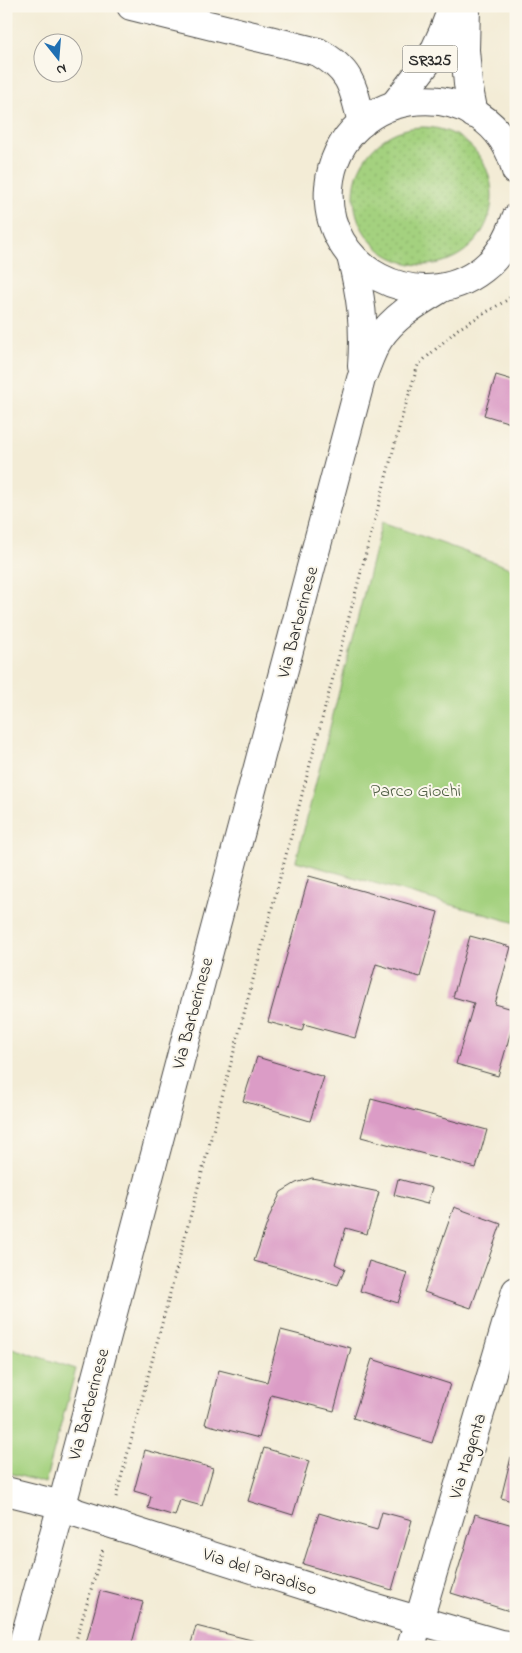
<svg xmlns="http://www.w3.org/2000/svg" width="522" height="1653" viewBox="0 0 522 1653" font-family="'Indie Flower',sans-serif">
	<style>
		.grass { fill: url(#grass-dots); stroke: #687e55 }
		.park { fill: #a4d17f; stroke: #687e55 }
		.building { fill: #db9cc6 }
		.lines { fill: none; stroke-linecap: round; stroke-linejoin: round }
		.street-casing { stroke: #494845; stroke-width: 30 }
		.primary-casing { stroke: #494845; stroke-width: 30 }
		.path { stroke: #494845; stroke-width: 3; stroke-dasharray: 1 4; stroke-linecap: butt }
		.street { stroke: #fff; stroke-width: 28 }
		.primary { stroke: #fff; stroke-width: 28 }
		.labels { text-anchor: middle; stroke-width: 4; stroke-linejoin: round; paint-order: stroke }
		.shield { fill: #fbf7ec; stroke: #696865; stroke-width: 1 }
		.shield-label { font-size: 16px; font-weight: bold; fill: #2b2b2b }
		.street-label { font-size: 18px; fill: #2b2b2b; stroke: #fbf7ec }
		.park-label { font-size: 18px; fill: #4f5d44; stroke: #fbf7ec }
	</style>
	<defs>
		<pattern id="grass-dots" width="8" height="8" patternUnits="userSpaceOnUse" patternTransform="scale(1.25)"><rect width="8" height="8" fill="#a4d17f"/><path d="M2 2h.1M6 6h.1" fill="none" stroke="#8db46e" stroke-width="1.8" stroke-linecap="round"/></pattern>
	</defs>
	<rect width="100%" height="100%" fill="#fbf7ec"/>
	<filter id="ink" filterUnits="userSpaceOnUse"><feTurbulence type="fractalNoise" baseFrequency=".02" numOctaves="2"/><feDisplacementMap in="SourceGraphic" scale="10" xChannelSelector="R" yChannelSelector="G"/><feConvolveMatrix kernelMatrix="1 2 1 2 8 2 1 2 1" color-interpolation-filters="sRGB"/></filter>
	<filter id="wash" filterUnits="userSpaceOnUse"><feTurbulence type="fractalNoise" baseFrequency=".0096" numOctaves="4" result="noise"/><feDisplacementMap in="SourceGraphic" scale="20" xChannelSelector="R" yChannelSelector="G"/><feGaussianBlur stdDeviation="1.12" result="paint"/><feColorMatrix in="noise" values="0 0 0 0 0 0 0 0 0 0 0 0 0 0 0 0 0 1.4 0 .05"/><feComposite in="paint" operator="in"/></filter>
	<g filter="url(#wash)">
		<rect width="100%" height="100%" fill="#f3ecd6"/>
		<!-- grass -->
		<circle class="grass" cx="423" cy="196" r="69"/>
		<!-- park -->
		<g class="park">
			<path d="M382 522 516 570V923L296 861Z"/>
			<path d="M6 1346 76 1369 45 1483 6 1472Z"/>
		</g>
		<g id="blocks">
			<!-- building -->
			<g class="building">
				<path d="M496 375 516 381V418L514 424 484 415Z"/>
				<path d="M309 876 438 912 420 977 376 964 355 1038 304 1024 302 1031 268 1022Z"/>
				<path d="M470 936 511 947 495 1004 516 1010V1014L498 1076 456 1064 474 1003 453 997Z"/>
				<path d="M257 1057 324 1077 310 1121 243 1101Z"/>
				<path d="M371 1099 487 1130 476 1168 361 1137Z"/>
				<path d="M312 1178 379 1192 367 1234 346 1228 335 1264 345 1269 338 1285 254 1261 270 1215 281 1192 296 1183Z"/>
				<path d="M398 1179 432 1188 427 1204 394 1195Z"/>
				<path d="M454 1207 501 1224 471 1308 424 1292Z"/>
				<path d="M369 1261 408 1273 398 1303 360 1291Z"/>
				<path d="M281 1330 351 1348 334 1411 271 1395 259 1438 205 1424 219 1370 267 1382Z"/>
				<path d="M372 1359 450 1384 432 1443 353 1418Z"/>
				<path d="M264 1448 309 1461 293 1515 248 1501Z"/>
				<path d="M145 1450 213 1468 202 1506 180 1500 175 1516 148 1508 151 1496 134 1491Z"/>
				<path d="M511 1457 516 1458V1502L501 1498Z"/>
				<path d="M382 1512 412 1520 392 1590 303 1564 319 1513 377 1530Z"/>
				<path d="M475 1514 516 1526V1613L451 1593Z"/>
				<path d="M100 1591 143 1602 131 1647H85Z"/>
				<path d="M196 1626 263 1643 262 1647H190Z"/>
			</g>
		</g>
	</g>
	<g filter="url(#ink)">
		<use href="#blocks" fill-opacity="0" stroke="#494845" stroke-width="1"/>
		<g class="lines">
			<!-- street casing -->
			<g class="street-casing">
				<g id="street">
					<path d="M131 6 318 52C352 71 353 87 362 123"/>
					<path d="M6 1491 62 1505 77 1513 362 1604 500 1644 516 1646"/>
					<path d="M411 1647 516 1291"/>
				</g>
			</g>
			<!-- primary casing -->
			<g class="primary-casing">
				<g id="primary">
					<path d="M466 6 465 50 468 84 474 114"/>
					<path d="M395 104 432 56 443 32 453 6"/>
					<path d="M516 171C493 69 339 80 329 187 322 269 419 319 483 269 500 256 509 238 516 218"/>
					<path d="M351 256C361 295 365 325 362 366"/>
					<path d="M22 1647 62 1505 361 379C367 366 371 351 379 339 394 316 419 302 442 288"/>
				</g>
			</g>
			<!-- path -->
			<g class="path">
				<path d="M116 1497 402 417 418 365 458 329 507 300 516 291"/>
				<path d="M74 1647 103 1549"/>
			</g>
			<!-- street -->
			<use href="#street" class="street"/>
			<!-- primary -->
			<use href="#primary" class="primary"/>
		</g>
	</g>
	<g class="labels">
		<!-- shield labels -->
		<rect class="shield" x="402.5" y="45.5" width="55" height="27" rx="4"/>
		<g class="shield-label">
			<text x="430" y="65">SR325</text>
		</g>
		<!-- street labels -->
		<g class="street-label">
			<text transform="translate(297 622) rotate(-75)" y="6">Via Barberinese</text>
			<text transform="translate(192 1013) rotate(-75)" y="6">Via Barberinese</text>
			<text transform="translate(88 1404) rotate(-75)" y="6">Via Barberinese</text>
			<text transform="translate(467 1456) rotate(-73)" y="6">Via Magenta</text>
			<text transform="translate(260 1571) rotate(18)" y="6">Via del Paradiso</text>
		</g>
		<!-- park labels -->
		<g class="park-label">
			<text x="416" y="796">Parco Giochi</text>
		</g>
	</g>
	<!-- margin -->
	<rect width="522" height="1653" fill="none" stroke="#fbf7ec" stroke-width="25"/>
	<!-- north arrow -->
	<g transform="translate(58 58) rotate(163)"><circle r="24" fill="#fbf7ec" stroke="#a8a59f"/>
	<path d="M0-4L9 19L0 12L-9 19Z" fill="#1f6fb2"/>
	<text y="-8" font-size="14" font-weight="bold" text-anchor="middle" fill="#2b2b2b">N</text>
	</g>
</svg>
